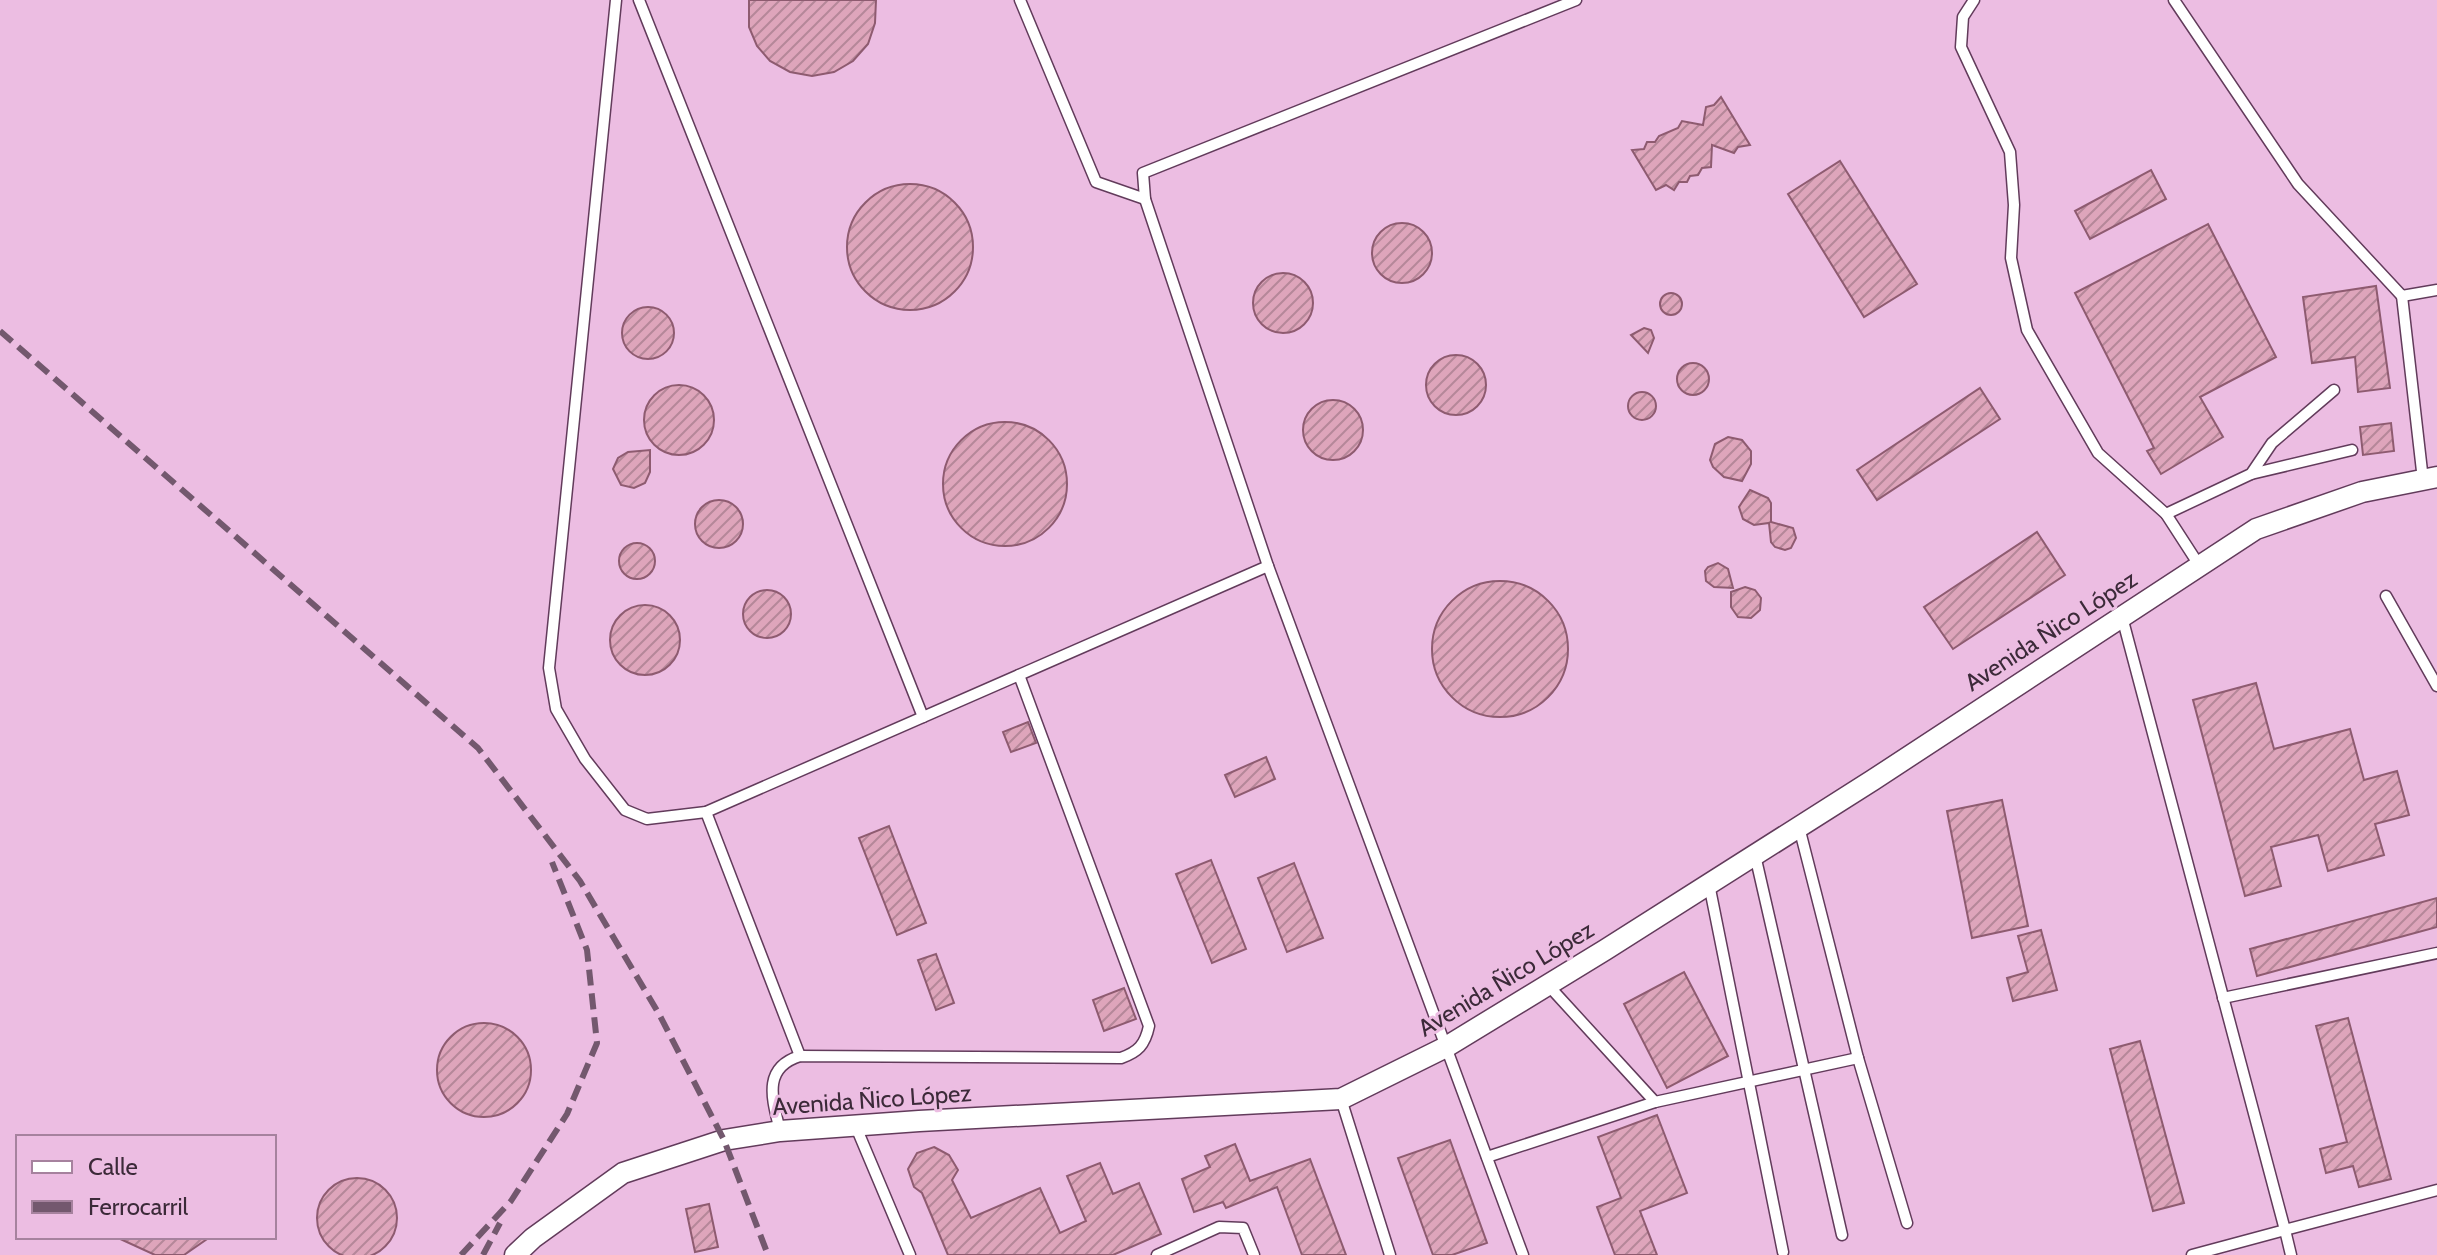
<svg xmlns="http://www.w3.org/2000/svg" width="2437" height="1255" viewBox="0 0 2437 1255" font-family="Cabin,sans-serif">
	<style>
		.building { fill: url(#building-hatch); stroke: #8e5b70; stroke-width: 2 }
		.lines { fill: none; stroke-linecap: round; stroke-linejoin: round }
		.lane-casing { stroke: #623b5b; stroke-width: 13 }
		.street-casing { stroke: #623b5b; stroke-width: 23 }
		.lane { stroke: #fff; stroke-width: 10 }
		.street { stroke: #fff; stroke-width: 20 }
		.rail { stroke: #73586e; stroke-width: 6; stroke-dasharray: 16 8; stroke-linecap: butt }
		.labels { text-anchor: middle; stroke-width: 6; stroke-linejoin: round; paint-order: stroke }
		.street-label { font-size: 24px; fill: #3c2a39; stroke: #ecbde2 }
	</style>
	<defs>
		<pattern id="building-hatch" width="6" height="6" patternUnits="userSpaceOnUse" patternTransform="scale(2)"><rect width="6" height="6" fill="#dea5bb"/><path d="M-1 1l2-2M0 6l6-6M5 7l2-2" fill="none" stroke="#b58799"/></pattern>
	</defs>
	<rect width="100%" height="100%" fill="#ecbde2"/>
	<!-- building -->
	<g class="building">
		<path d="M749 0H876L875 23 868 44 853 61 834 72 812 76 790 72 770 61 757 46 749 27Z"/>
		<path d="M1721 97 1750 145 1738 147 1734 153 1712 145 1711 167 1702 168 1698 175 1690 176 1687 182H1679L1674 190 1666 185 1656 190 1632 150 1644 149 1647 142H1655L1659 136 1678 128 1682 121 1703 125 1706 107 1714 105Z"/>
		<path d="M1840 161 1917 284 1864 317 1788 194Z"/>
		<path d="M2151 170 2166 199 2090 239 2075 211Z"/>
		<circle cx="910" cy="247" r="63"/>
		<circle cx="1402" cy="253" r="30"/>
		<path d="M2208 224 2276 357 2200 397 2223 437 2161 474 2147 451 2154 448 2075 293Z"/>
		<circle cx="1283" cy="303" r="30"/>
		<path d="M2376 286 2390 388 2358 392 2355 357 2312 363 2303 297Z"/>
		<circle cx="1671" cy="304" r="11"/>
		<circle cx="648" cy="333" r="26"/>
		<path d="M1644 328 1651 330 1654 338 1648 353 1631 335Z"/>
		<circle cx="1456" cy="385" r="30"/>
		<circle cx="1693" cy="379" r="16"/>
		<circle cx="679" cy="420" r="35"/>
		<path d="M1980 388 2000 419 1877 500 1857 470Z"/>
		<circle cx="1642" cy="406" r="14"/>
		<circle cx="1333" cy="430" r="30"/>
		<circle cx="1005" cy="484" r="62"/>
		<path d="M2391 423 2394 451 2363 455 2360 427Z"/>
		<path d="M1728 437 1742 440 1751 451V464L1742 481 1724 477 1713 467 1710 460 1715 444Z"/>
		<path d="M650 450V472L645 483 634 488 621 485 613 469 618 458 628 452Z"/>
		<path d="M1750 490 1768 498 1771 503V522L1793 528 1796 538 1791 548 1785 550 1775 547 1771 542 1769 523 1754 525 1743 519 1739 507Z"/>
		<circle cx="719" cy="524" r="24"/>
		<path d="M2037 532 2065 575 1953 649 1924 607Z"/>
		<circle cx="637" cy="561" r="18"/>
		<path d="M1718 563 1728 569 1733 588 1714 587 1706 581 1705 571 1708 567Z"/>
		<circle cx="1500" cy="649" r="68"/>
		<path d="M1745 587 1755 590 1761 598 1760 610 1751 618 1738 617 1731 607V592Z"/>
		<circle cx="767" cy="614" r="24"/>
		<circle cx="645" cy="640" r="35"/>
		<path d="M2256 683 2274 749 2350 729 2364 780 2397 771 2409 815 2375 824 2384 855 2328 871 2318 835 2271 847 2281 886 2245 896 2193 700Z"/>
		<path d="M1028 722 1036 743 1011 752 1003 732Z"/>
		<path d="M1266 757 1275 779 1235 797 1225 775Z"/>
		<path d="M2002 800 2028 926 1972 938 1947 811Z"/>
		<path d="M889 826 926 923 897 935 859 838Z"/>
		<path d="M1211 860 1246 949 1212 963 1176 874Z"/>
		<path d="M1294 863 1323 938 1287 952 1258 878Z"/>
		<path d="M2437 898V927L2257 976 2250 949Z"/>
		<path d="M2041 930 2057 990 2013 1001 2007 978 2028 972 2018 936Z"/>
		<path d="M936 954 954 1003 936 1010 918 960Z"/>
		<path d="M1684 972 1728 1056 1667 1088 1624 1004Z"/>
		<path d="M1124 988 1136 1019 1104 1031 1093 1000Z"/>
		<path d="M2348 1018 2391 1179 2359 1187 2353 1166 2326 1173 2320 1149 2347 1142 2316 1026Z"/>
		<circle cx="484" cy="1070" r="47"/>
		<path d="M2140 1041 2184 1203 2153 1211 2110 1049Z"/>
		<path d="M1657 1115 1687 1193 1640 1211 1657 1255H1615L1597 1207 1621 1198 1598 1137Z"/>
		<path d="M1450 1140 1487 1243 1452 1255H1433L1398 1158Z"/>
		<path d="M1235 1144 1250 1181 1310 1159 1346 1255H1302L1277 1187 1226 1208 1223 1202 1194 1212 1182 1179 1210 1167 1205 1156Z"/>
		<path d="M934 1147 949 1155 958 1170 952 1180 971 1218 1040 1188 1060 1233 1086 1221 1067 1176 1100 1163 1113 1194 1139 1183 1161 1234 1113 1255H948L922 1193 914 1187 908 1169 917 1153Z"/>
		<circle cx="357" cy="1218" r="40"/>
		<path d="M709 1204 718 1247 695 1252 686 1209Z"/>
		<path d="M116 1237H210L184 1255H155Z"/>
	</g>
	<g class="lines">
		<!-- lane casing -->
		<g class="lane-casing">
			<g id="lane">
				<path d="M616 0 549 668 556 709 585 759 625 810 647 819 706 812 1268 566"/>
				<path d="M639 0 923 717"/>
				<path d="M1020 0 1096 182 1145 199"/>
				<path d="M1974 0 1963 17 1961 47 2010 152 2014 205 2011 258 2027 330 2098 453 2166 514 2199 565"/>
				<path d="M2174 0 2298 184 2402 296 2437 290"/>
				<path d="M2402 296 2423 480"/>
				<path d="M2251 474 2352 450"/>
				<path d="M2166 514 2251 474 2272 443 2334 390"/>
				<path d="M2386 596 2437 686"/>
				<path d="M2122 617 2285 1230 2437 1190"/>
				<path d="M706 812 800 1056"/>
				<path d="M1799 827 1858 1058 1907 1223"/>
				<path d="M1755 855 1842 1235"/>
				<path d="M1709 884 1783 1252"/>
				<path d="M1548 985 1655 1102"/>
				<path d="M2223 998 2437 953"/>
				<path d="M1341 1099 1390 1255"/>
				<path d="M856 1127 910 1255"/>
				<path d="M780 1131C773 1101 761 1068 800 1056L1121 1058C1138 1052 1145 1045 1149 1026L1019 675"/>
				<path d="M1487 1157 1655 1102 1858 1058"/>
				<path d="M1157 1255 1219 1227 1243 1228 1254 1255"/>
				<path d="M1523 1255 1268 566 1145 199 1143 173 1576 0"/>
				<path d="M2192 1255 2285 1230 2291 1255"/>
			</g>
		</g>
		<!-- street casing -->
		<g class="street-casing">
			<path id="street" d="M515 1255 533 1238 623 1173 724 1140 780 1131 919 1121 1341 1099 1446 1047 1605 950 1873 780 2256 529 2362 492 2437 477"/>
		</g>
		<!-- lane -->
		<use href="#lane" class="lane"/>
		<!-- street -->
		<use href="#street" class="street"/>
		<!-- rail -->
		<g class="rail">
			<path d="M0 331 478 748 580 881 659 1014 724 1140 768 1255"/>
			<path d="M461 1255 511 1201 567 1114 597 1043 587 950 552 862"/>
			<path d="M483 1255 500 1223"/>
		</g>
	</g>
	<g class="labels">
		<!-- street labels -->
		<g class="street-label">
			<text transform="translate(2051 631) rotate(-33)" y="8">Avenida Ñico López</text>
			<text transform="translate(1506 979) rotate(-31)" y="8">Avenida Ñico López</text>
			<text transform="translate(872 1100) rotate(-4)" y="8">Avenida Ñico López</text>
		</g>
	</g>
	<!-- legend -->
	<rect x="16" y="1135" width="260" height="104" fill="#ecbde2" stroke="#a6829e" stroke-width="2"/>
	<rect x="32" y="1161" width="40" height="12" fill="#ffffff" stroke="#a6829e" stroke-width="2"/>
	<text x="88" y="1175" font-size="24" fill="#3c2a39">Calle</text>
	<rect x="32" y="1201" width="40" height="12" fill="#73586e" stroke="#a6829e" stroke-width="2"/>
	<text x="88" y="1215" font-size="24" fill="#3c2a39">Ferrocarril</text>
</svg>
